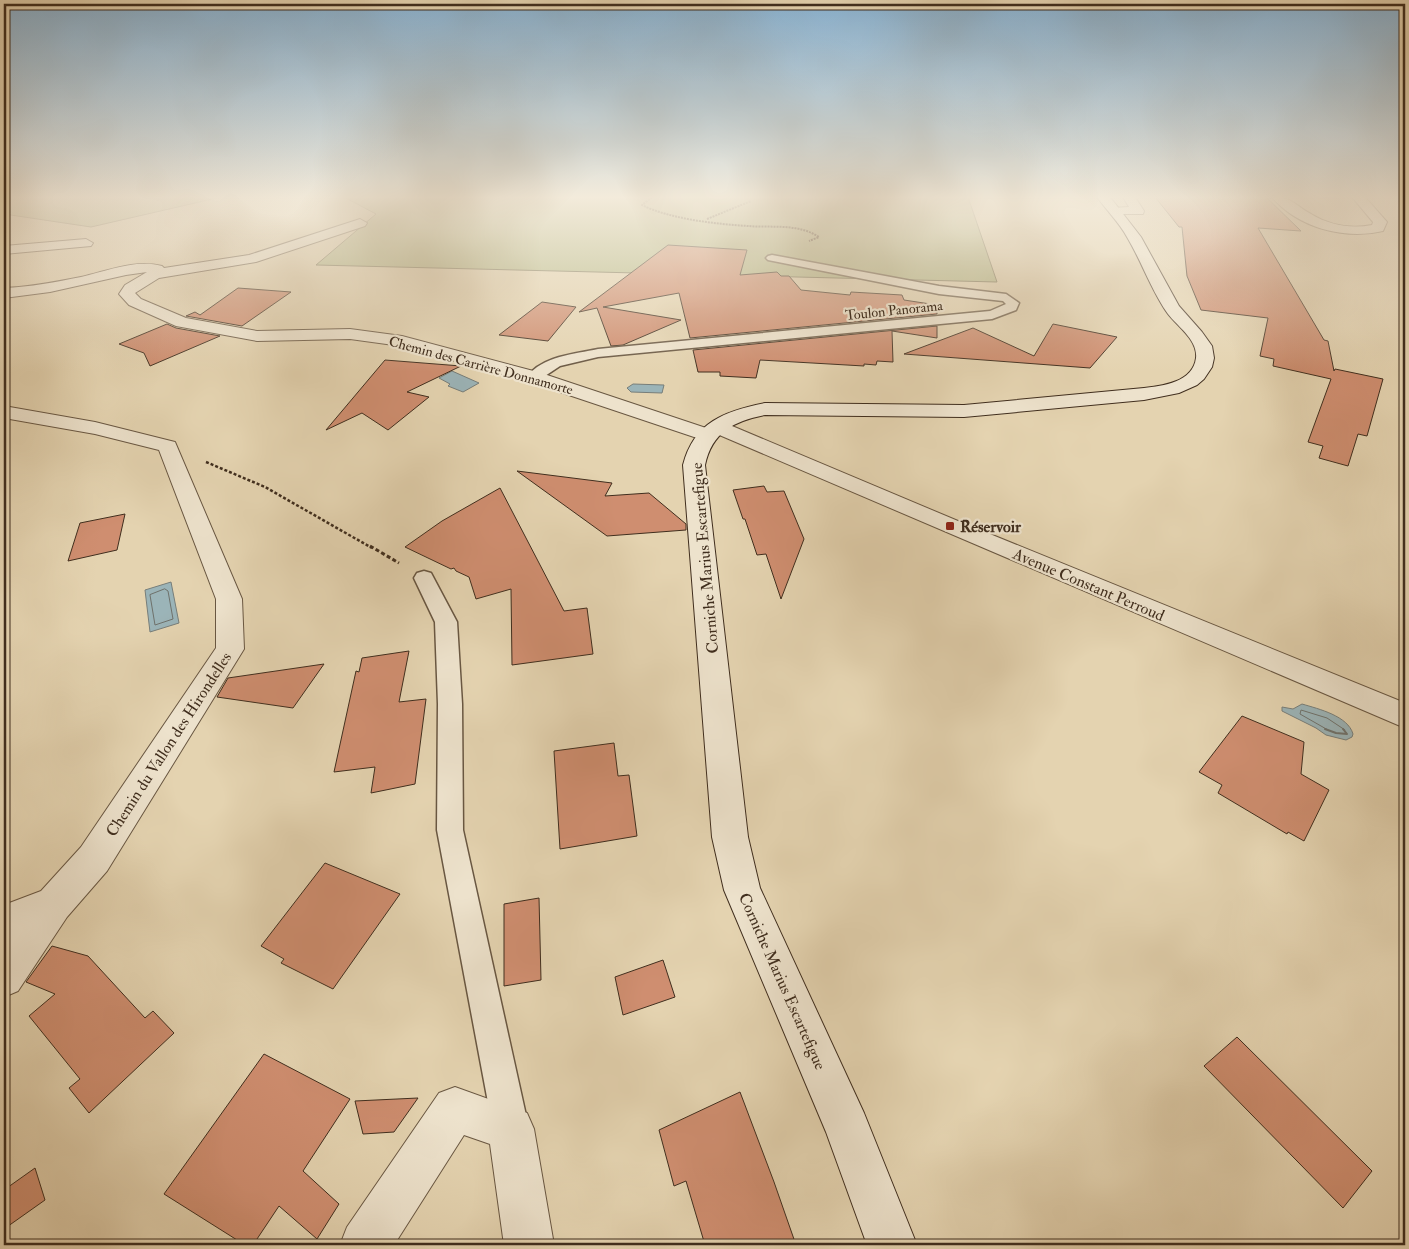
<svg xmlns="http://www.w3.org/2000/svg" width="1409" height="1249" viewBox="0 0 1409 1249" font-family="'IM FELL Double Pica',serif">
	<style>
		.green { fill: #b7bb89; stroke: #7c7454 }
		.water { fill: #9bb4b8; stroke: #777e7a }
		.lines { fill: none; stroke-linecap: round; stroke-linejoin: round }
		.shore-far1 { stroke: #6e716b; stroke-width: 1 }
		.shore { stroke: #6e716b; stroke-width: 2 }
		.building { fill: #cf8e70; stroke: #402e1e }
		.service-casing { stroke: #695742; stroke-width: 3 }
		.minor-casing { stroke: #695742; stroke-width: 2 }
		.secondary-casing { stroke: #402e1e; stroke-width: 2 }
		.path-far2 { stroke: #402e1e; stroke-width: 2; stroke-dasharray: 2 1; stroke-linecap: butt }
		.path-far1 { stroke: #402e1e; stroke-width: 2.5; stroke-dasharray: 3 2; stroke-linecap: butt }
		.path { stroke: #402e1e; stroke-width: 3; stroke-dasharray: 4 2.5; stroke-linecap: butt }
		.service { fill: #ede2cc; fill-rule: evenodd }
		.minor { fill: #ede2cc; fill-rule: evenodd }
		.secondary { fill: #ede2cc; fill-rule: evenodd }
		.poi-dot { fill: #8f2418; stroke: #ede2cc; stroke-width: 2 }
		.labels { text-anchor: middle; stroke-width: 4.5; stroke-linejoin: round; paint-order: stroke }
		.far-street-label { font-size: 14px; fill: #402e1e; stroke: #ede2cc }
		.poi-label { font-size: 16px; font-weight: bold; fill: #402e1e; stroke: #ede2cc; text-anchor: start }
		.street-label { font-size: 16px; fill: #402e1e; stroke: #ede2cc }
	</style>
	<rect width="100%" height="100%" fill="#e4d3b0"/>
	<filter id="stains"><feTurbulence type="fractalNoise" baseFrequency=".004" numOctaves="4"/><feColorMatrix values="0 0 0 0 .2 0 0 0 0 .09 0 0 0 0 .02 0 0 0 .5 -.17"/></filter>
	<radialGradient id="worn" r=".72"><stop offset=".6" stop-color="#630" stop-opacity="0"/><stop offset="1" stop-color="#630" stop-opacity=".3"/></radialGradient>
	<!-- green -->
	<g class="green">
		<path d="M4 197H221L91 227 4 214Z"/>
		<path d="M344 197H968L997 282 316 265 376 214Z"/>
	</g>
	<!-- water -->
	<g class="water">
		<path d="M452 371 479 383 463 392 448 386 450 384 439 378Z"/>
		<path d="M633 384 664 385 662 393 631 392 627 388Z"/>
		<path d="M171 582 179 623 150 632 145 590Z"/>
		<path d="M1302 704C1319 709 1348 716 1353 734L1352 737 1346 740 1326 735 1316 728 1282 711V707L1293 709Z"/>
	</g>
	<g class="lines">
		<!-- shore-far1 -->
		<g class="shore-far1">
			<path d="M165 589 168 591 173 619 155 625 150 595Z"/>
			<path d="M1328 730 1300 714 1301 710 1327 718 1345 730"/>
		</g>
		<!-- shore -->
		<path class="shore" d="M1325 729 1336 733 1347 734 1343 729"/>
	</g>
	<!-- building -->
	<g class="building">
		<path d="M1155 197H1266L1301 231 1258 228 1324 340 1328 341 1334 371 1335 369 1383 379 1367 436 1358 434 1348 466 1319 458 1323 446 1308 442 1331 379 1273 366 1274 359 1260 356 1268 318 1201 310 1187 276 1182 227H1179Z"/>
		<path d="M668 245 747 250 740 275 777 272 781 276H789L801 290 850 295 851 292 902 295 904 300 937 305V314L690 338 679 293 603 307 681 320 623 345 611 346 597 308 579 312Z"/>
		<path d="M238 288 291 292 242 326 186 316 195 312 200 315Z"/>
		<path d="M542 302 576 307 548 341 499 335Z"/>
		<path d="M167 324 176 328 220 336 150 366 144 353 119 344Z"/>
		<path d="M1053 324 1117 337 1090 368 904 354 973 328 1034 356Z"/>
		<path d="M937 326V338L892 331 893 362 877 361 876 365 864 364V366L760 360 756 378 720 376V372H698L693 350Z"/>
		<path d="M385 360 461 366 407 392 429 397 388 430 362 413 326 430Z"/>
		<path d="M517 471 612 483 605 496 649 493 686 524V530L607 536Z"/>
		<path d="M764 486 767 492 784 491 804 539 781 599 766 554 757 555 745 519H743L733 490Z"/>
		<path d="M500 488 564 611 587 608 593 654 512 665 511 589 476 599 469 577 456 571 454 568 451 569 405 547 442 521Z"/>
		<path d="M125 514 117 550 68 561 80 523Z"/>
		<path d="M409 651 399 702 426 699 415 784 371 793 375 767 334 772 356 671 359 672 362 658Z"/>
		<path d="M324 664 293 708 217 697 228 678Z"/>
		<path d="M1242 716 1304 742 1301 774 1329 790 1304 841 1288 832 1287 834 1218 793 1222 785 1199 772Z"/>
		<path d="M614 743 618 776 629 775 637 836 560 849 554 751Z"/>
		<path d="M325 863 400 894 333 989 281 963 284 959 261 946Z"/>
		<path d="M539 898 541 980 504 986V904Z"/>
		<path d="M52 946 88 956 145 1018 153 1011 174 1033 89 1113 69 1088 80 1079 29 1016 55 994 26 982Z"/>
		<path d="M663 960 675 997 623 1015 615 977Z"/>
		<path d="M1237 1037 1372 1171 1343 1208 1204 1066Z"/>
		<path d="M264 1054 350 1099 303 1171 339 1204 317 1239 279 1206 253 1245H245L164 1194Z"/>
		<path d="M740 1092 774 1182 796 1245H705L686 1181 674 1186 659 1130Z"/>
		<path d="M418 1098 394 1132 363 1134 355 1101Z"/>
		<path d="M35 1168 45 1200 4 1229V1190Z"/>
	</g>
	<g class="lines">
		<!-- service casing -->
		<g class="service-casing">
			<g id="service">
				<path d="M772 255 939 286 1006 294 1019 303 1016 310 992 319 598 357 560 366 539 380H529L527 377C542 356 575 354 598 349L990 311 1006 304 1003 301 939 294 768 260 766 258 768 256Z"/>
				<path d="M424 571 431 573 457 622 462 704 463 830 529 1129 523 1141 511 1147 499 1141 493 1129 437 830 438 704 435 622 414 578 417 573Z"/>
			</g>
		</g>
		<!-- minor casing -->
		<g class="minor-casing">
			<g id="minor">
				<path d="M1123 197H1135L1144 211 1143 214H1111L1110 211 1111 208 1129 207Z"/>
				<path d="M1272 197C1293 197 1294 205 1311 214 1329 225 1351 229 1372 225L1373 222 1352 197H1365L1387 222 1383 231C1345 240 1298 228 1272 197Z"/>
				<path d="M360 219 367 223 365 226 256 262 159 278 135 293 141 299 186 318 257 331 350 329 402 336 541 373 709 429 708 427 711 423 718 421 725 423 958 521 1405 703V728L717 434 714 439 707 441 700 439 527 381 401 346 350 339 257 341 176 326 129 305 119 294 125 285 147 272 126 275 50 292 4 298V288C30 287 56 282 81 277 108 271 135 259 162 266L164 268 249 255Z"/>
				<path d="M86 239 93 243 91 246 4 254V246Z"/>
				<path d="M4 406 95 422 175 442 242 599 244 649 107 871 67 917 18 991 4 997V905L41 891 81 847 216 648V599L159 450 95 434 4 418Z"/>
				<path d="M455 1087 527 1113 534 1129 554 1245H504L490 1144 464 1135 394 1245H340L347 1227 439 1093Z"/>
			</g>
		</g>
		<!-- secondary casing -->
		<g class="secondary-casing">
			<path id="secondary" d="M1097 197H1110L1141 237 1179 306 1202 332 1212 346 1214 358 1212 367 1204 379 1197 385 1179 393 1144 400 964 417 765 415C734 421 712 432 705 465L748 837 760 888 864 1113 917 1245H867L826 1132 724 890 712 837 683 465C694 422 725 411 765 403L964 405 1144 388C1163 386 1193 382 1196 358 1198 340 1178 327 1168 314 1151 290 1142 262 1127 237 1119 222 1107 211 1097 197Z"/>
		</g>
		<!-- path-far2 -->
		<g class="path-far2">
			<path d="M652 197 642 205C670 219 716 224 748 226 771 228 798 223 819 237L809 241"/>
			<path d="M707 219 751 201"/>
		</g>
		<!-- path-far1 -->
		<path class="path-far1" d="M206 462 265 487 372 548"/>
		<!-- path -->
		<path class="path" d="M370 546 399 563"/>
		<!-- service -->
		<use href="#service" class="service"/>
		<!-- minor -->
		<use href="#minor" class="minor"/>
		<!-- secondary -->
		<use href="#secondary" class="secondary"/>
	</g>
	<!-- sky -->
	<linearGradient id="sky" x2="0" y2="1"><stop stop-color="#89b4d5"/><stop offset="0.53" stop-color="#f3ebdb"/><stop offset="1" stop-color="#f3ebdb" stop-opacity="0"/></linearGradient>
	<rect width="1409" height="372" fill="url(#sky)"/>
	<!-- markers -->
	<rect class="poi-dot" x="945" y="521" width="10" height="10" rx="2.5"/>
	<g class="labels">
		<!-- far-street labels -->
		<g class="far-street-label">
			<text transform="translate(894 310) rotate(-6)" y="5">Toulon Panorama</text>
			<text transform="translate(481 365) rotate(15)" y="5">Chemin des Carrière Donnamorte</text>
		</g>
		<!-- poi labels -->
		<g class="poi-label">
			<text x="960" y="532">Réservoir</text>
		</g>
		<!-- street labels -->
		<g class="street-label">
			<text transform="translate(704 558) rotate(-95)" y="6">Corniche Marius Escartefigue</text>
			<text transform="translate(1089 584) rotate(23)" y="6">Avenue Constant Perroud</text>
			<text transform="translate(168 744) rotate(-57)" y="6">Chemin du Vallon des Hirondelles</text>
			<text transform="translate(783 981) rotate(66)" y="6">Corniche Marius Escartefigue</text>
		</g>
	</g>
	<!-- margin -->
	<rect width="1409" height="1249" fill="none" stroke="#e4d3b0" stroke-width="20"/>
	<rect x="5" y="5" width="1399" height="1239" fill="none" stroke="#402e1e" stroke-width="2.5"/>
	<rect x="10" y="10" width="1389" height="1229" fill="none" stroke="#402e1e"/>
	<rect width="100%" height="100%" filter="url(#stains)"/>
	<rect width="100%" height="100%" fill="url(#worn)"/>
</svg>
